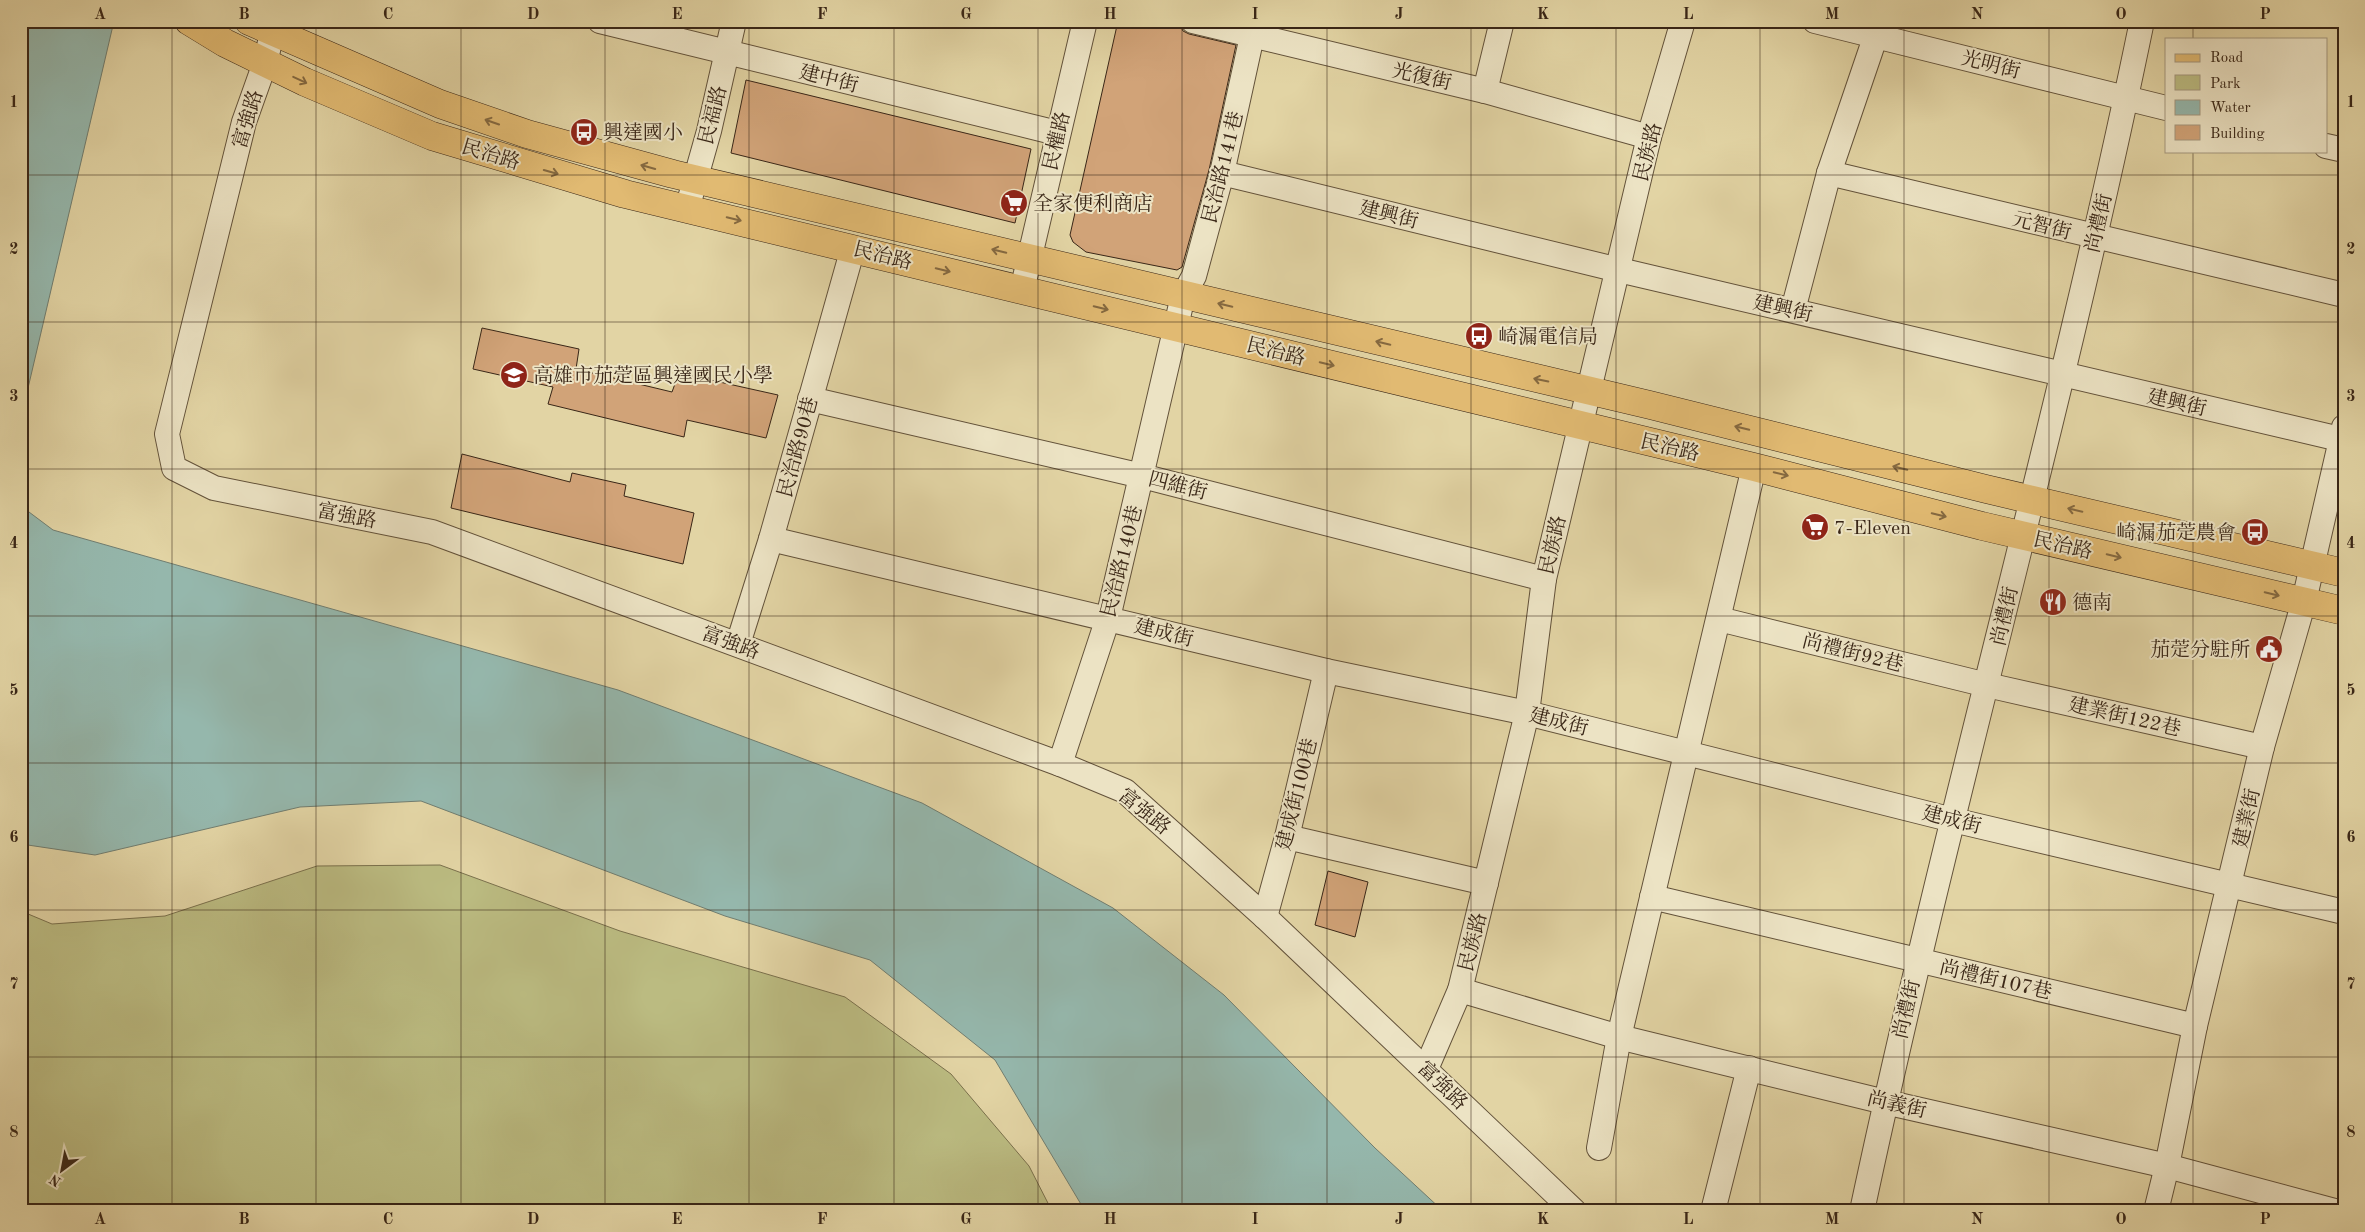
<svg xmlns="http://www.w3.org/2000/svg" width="2365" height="1232" viewBox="0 0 2365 1232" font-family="'Old Standard TT','Noto Serif TC',serif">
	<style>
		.green { fill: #bbbb81; stroke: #7a704c }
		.water { fill: #95b7ac; stroke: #707d70 }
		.building { fill: #d1a378; stroke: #392617 }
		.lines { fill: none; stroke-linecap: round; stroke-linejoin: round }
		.minor-casing { stroke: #63523a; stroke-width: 26 }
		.major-casing { stroke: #392617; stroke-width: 29 }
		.minor { stroke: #ece3c4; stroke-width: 24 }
		.major { stroke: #e1ba72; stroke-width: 28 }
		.oneway { stroke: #856940 }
		.grid { fill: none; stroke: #392617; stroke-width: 1; stroke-opacity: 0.55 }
		.labels { text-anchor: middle; stroke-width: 4; stroke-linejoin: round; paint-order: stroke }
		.street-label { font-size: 20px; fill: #392617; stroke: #ece3c4 }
		.poi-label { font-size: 20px; fill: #392617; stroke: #ece3c4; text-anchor: start }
		.neatline { fill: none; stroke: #392617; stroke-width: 2 }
		.grid-label { font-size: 16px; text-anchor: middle; font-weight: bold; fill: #392617 }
	</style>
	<rect width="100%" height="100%" fill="#e2d4a4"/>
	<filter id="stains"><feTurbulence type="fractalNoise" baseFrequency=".004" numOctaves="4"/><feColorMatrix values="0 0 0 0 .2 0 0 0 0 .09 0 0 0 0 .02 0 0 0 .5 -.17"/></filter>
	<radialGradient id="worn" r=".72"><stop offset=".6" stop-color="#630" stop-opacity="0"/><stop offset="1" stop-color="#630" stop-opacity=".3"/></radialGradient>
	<!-- green -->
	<path class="green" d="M440 865 620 931 845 997 951 1074 1029 1166 1052 1211H21V911L52 924 165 916 317 866Z"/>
	<!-- water -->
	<g class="water">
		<path d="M21 21H114L21 418Z"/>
		<path d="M21 506 53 530 618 690 922 803 1113 908 1224 995 1375 1148 1443 1211H1085L995 1060 870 960 725 916 421 801 300 807 95 855 21 844Z"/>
	</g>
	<!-- building -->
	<g class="building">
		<path d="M1118 21H1178L1183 31 1189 34 1236 45 1209 170 1182 267 1177 270 1086 252 1073 242 1070 235Z"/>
		<path d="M746 80 1031 149 1015 223 731 153Z"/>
		<path d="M482 328 579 349 576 369 672 392 679 373 778 395 766 438 687 420 684 437 548 404 553 387 473 369Z"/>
		<path d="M462 454 570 482 572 473 626 485 624 496 694 513 683 564 451 508Z"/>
		<path d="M1328 871 1368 882 1355 937 1315 925Z"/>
	</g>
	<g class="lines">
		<!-- minor casing -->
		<g class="minor-casing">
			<g id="minor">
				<path d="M275 21 265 63 244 122 167 434 174 468 214 488 432 532 1060 764 1125 791 1265 917 1574 1211"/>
				<path d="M600 21 1057 133"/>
				<path d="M1193 21 1485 91 1649 137"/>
				<path d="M1815 21 2166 108"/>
				<path d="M1485 91 1502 21"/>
				<path d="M2326 146 2344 150"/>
				<path d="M1222 173 1619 270 2344 440"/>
				<path d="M1829 173 2344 295"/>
				<path d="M687 209 709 131 734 21"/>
				<path d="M1022 290 1085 21"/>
				<path d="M1793 310 1829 173 1876 35"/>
				<path d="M810 399 1142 476 1544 579"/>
				<path d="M771 539 1326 671 1527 713 1953 820 2344 912"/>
				<path d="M1719 619 1987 685 2262 747"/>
				<path d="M738 644 771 539 853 248"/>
				<path d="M1060 764 1108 618 1183 296 1194 276 1222 173 1252 36"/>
				<path d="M1287 837 1486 883"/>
				<path d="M1652 897 2195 1026"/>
				<path d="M1265 917 1287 837 1326 671"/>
				<path d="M1460 990 1619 1037 1885 1102 2167 1166 2335 1211"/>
				<path d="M1426 1069 1460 990 1527 713 1544 579 1649 137 1683 21"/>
				<path d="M1599 1148 1619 1037 1754 467"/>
				<path d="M1713 1211 1749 1068"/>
				<path d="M1862 1211C1947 812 2060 420 2142 21"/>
				<path d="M2156 1211 2167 1166 2195 1026 2262 747 2304 601 2344 427"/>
			</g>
		</g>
		<!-- major casing -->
		<g class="major-casing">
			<g id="major">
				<path d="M189 21 225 43 305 82 432 136 625 194 1754 467 1982 526 2344 611"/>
				<path d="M249 21 440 104 527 134 673 174 1650 405 1986 489 2344 573"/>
			</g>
		</g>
		<!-- minor -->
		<use href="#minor" class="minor"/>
		<!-- major -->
		<use href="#major" class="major"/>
	</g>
	<!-- one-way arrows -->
	<defs><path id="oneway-shaft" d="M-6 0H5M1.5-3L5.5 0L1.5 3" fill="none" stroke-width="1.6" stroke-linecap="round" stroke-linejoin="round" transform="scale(1.25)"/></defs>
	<g class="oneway">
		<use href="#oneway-shaft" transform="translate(300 80) rotate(25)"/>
		<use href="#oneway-shaft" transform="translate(492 122) rotate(-161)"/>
		<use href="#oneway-shaft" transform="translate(648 167) rotate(-164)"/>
		<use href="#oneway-shaft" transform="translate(551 172) rotate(16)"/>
		<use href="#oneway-shaft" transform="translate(734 219) rotate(14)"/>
		<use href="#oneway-shaft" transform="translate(999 251) rotate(-166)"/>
		<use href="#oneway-shaft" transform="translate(943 270) rotate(14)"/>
		<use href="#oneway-shaft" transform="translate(1225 305) rotate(-167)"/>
		<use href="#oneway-shaft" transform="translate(1101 308) rotate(13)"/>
		<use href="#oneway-shaft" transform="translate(1383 343) rotate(-167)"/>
		<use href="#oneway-shaft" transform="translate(1327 364) rotate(14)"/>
		<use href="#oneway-shaft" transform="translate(1541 380) rotate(-168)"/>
		<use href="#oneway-shaft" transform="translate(1742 428) rotate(-166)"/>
		<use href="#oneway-shaft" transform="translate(1900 468) rotate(-166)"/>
		<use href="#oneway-shaft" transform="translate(1781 474) rotate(14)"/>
		<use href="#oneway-shaft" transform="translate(2075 510) rotate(-167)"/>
		<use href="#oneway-shaft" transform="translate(1939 515) rotate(14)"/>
		<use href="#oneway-shaft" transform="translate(2114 556) rotate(13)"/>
		<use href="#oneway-shaft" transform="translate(2272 594) rotate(13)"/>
	</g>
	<!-- grid -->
	<path class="grid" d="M172 21V1211M316 21V1211M461 21V1211M605 21V1211M749 21V1211M894 21V1211M1038 21V1211M1182 21V1211M1327 21V1211M1471 21V1211M1616 21V1211M1760 21V1211M1904 21V1211M2049 21V1211M2193 21V39M2193 151V1211M21 175H2344M21 322H2344M21 469H2344M21 616H2344M21 763H2344M21 910H2344M21 1057H2344"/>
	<!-- icons -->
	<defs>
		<g id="bus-disc" transform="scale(1.4375)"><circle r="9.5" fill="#8f2418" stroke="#ece3c4"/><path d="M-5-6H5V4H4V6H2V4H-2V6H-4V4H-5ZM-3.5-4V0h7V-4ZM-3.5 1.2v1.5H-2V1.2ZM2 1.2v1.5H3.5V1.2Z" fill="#fff"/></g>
		<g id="supermarket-disc" transform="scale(1.4375)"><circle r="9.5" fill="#8f2418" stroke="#ece3c4"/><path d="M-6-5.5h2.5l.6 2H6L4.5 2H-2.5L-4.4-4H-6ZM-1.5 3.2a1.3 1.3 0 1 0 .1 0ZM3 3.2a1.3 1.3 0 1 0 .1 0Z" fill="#fff"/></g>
		<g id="school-disc" transform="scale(1.4375)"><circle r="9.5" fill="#8f2418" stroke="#ece3c4"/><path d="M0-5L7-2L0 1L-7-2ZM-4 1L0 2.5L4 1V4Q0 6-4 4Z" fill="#fff"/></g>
		<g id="restaurant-disc" transform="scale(1.4375)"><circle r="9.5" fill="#8f2418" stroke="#ece3c4"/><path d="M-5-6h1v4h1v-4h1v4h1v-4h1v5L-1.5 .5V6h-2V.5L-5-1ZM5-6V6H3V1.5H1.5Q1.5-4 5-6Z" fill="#fff"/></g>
		<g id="civic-disc" transform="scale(1.4375)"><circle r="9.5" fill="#8f2418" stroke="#ece3c4"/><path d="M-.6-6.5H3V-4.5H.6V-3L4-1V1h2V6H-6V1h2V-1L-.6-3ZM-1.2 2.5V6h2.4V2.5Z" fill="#fff"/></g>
	</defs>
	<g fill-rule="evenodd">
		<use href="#bus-disc" x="584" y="132"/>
		<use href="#supermarket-disc" x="1014" y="203"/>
		<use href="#bus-disc" x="1479" y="336"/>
		<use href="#school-disc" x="514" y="375"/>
		<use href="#supermarket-disc" x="1815" y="527"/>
		<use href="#bus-disc" x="2255" y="532"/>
		<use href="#restaurant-disc" x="2053" y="602"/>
		<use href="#civic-disc" x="2269" y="649"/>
	</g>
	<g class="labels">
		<!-- street labels -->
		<g class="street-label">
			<text transform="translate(1991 64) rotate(14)" y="7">光明街</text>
			<text transform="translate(1422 76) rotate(13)" y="7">光復街</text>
			<text transform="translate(829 78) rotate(14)" y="7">建中街</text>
			<text transform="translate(712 115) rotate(-76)" y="7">民福路</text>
			<text transform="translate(247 119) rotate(-73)" y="7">富強路</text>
			<text transform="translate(1056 141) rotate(-77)" y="7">民權路</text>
			<text transform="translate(1647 152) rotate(-76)" y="7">民族路</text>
			<text transform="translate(491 154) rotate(17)" y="7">民治路</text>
			<text transform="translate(1222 167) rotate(-76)" y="7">民治路141巷</text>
			<text transform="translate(1389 214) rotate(14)" y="7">建興街</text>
			<text transform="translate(2098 223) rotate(-77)" y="7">尚禮街</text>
			<text transform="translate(2042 225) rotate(14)" y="7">元智街</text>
			<text transform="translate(883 255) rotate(14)" y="7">民治路</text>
			<text transform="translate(1783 308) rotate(13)" y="7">建興街</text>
			<text transform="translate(1276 351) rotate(14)" y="7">民治路</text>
			<text transform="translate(2177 402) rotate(13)" y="7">建興街</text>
			<text transform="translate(797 447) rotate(-75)" y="7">民治路90巷</text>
			<text transform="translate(1670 447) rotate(13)" y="7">民治路</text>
			<text transform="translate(1178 485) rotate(14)" y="7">四維街</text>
			<text transform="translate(347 515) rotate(11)" y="7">富強路</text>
			<text transform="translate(1552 545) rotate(-77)" y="7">民族路</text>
			<text transform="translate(2063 545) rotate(13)" y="7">民治路</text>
			<text transform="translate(1121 561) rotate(-76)" y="7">民治路140巷</text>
			<text transform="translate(2004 616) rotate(-77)" y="7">尚禮街</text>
			<text transform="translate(1164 632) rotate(14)" y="7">建成街</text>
			<text transform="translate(731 642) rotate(20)" y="7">富強路</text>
			<text transform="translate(1853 652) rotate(14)" y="7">尚禮街92巷</text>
			<text transform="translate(2125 716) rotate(13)" y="7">建業街122巷</text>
			<text transform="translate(1559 721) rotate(14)" y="7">建成街</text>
			<text transform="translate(1296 794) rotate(-76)" y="7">建成街100巷</text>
			<text transform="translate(1145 811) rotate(39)" y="7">富強路</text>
			<text transform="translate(2246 818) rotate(-77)" y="7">建業街</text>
			<text transform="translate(1952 819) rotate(14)" y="7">建成街</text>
			<text transform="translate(1472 942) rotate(-76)" y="7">民族路</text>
			<text transform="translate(1996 979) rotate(13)" y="7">尚禮街107巷</text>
			<text transform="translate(1906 1009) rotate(-77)" y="7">尚禮街</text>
			<text transform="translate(1443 1085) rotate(44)" y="7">富強路</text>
			<text transform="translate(1897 1104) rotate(13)" y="7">尚義街</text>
		</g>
		<!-- poi labels -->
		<g class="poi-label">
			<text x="603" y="139">興達國小</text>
			<text x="1033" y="210">全家便利商店</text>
			<text x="1498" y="343">崎漏電信局</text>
			<text x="533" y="382">高雄市茄萣區興達國民小學</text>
			<text x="1834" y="534">7-Eleven</text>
			<text x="2236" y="539" text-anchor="end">崎漏茄萣農會</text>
			<text x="2072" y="609">德南</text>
			<text x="2250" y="656" text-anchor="end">茄萣分駐所</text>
		</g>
	</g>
	<!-- margin -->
	<rect width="2365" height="1232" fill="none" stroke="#e2d4a4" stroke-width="55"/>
	<!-- legend -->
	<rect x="2165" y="38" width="162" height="115" fill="#ece3c4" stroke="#a4977f"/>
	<rect x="2175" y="54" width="25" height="8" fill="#e1ba72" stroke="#a4977f"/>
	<text x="2210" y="62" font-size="15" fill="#392617">Road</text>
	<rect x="2175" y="75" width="25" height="15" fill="#bbbb81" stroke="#a4977f"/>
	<text x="2210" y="88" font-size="15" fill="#392617">Park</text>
	<rect x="2175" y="100" width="25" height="15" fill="#95b7ac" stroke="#a4977f"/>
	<text x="2210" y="112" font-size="15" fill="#392617">Water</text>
	<rect x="2175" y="125" width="25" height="15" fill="#d1a378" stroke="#a4977f"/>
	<text x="2210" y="138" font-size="15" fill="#392617">Building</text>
	<!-- north arrow -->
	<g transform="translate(62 1170) rotate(212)" stroke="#ece3c4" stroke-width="4" paint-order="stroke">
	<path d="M0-4L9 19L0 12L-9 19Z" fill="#392617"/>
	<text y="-8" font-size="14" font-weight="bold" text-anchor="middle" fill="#392617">N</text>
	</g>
	<rect x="28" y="28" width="2310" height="1176" class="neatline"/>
	<g class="grid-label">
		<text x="100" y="19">A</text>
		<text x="244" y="19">B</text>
		<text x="388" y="19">C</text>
		<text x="533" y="19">D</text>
		<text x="677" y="19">E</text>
		<text x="822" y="19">F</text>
		<text x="966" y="19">G</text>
		<text x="1110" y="19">H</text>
		<text x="1255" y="19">I</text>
		<text x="1399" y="19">J</text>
		<text x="1543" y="19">K</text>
		<text x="1688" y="19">L</text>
		<text x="1832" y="19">M</text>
		<text x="1977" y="19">N</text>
		<text x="2121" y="19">O</text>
		<text x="2265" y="19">P</text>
		<text x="14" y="107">1</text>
		<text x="2351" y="107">1</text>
		<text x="14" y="254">2</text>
		<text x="2351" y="254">2</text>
		<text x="14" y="401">3</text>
		<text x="2351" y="401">3</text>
		<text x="14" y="548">4</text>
		<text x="2351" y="548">4</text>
		<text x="14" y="695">5</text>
		<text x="2351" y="695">5</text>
		<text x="14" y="842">6</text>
		<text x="2351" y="842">6</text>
		<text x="14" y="989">7</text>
		<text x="2351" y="989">7</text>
		<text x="14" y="1137">8</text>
		<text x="2351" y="1137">8</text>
		<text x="100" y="1224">A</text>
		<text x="244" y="1224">B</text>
		<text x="388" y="1224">C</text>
		<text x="533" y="1224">D</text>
		<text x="677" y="1224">E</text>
		<text x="822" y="1224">F</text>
		<text x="966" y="1224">G</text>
		<text x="1110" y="1224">H</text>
		<text x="1255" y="1224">I</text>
		<text x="1399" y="1224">J</text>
		<text x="1543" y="1224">K</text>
		<text x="1688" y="1224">L</text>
		<text x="1832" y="1224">M</text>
		<text x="1977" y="1224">N</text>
		<text x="2121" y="1224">O</text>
		<text x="2265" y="1224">P</text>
	</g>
	<rect width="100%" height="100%" filter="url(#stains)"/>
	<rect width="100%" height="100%" fill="url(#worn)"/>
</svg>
